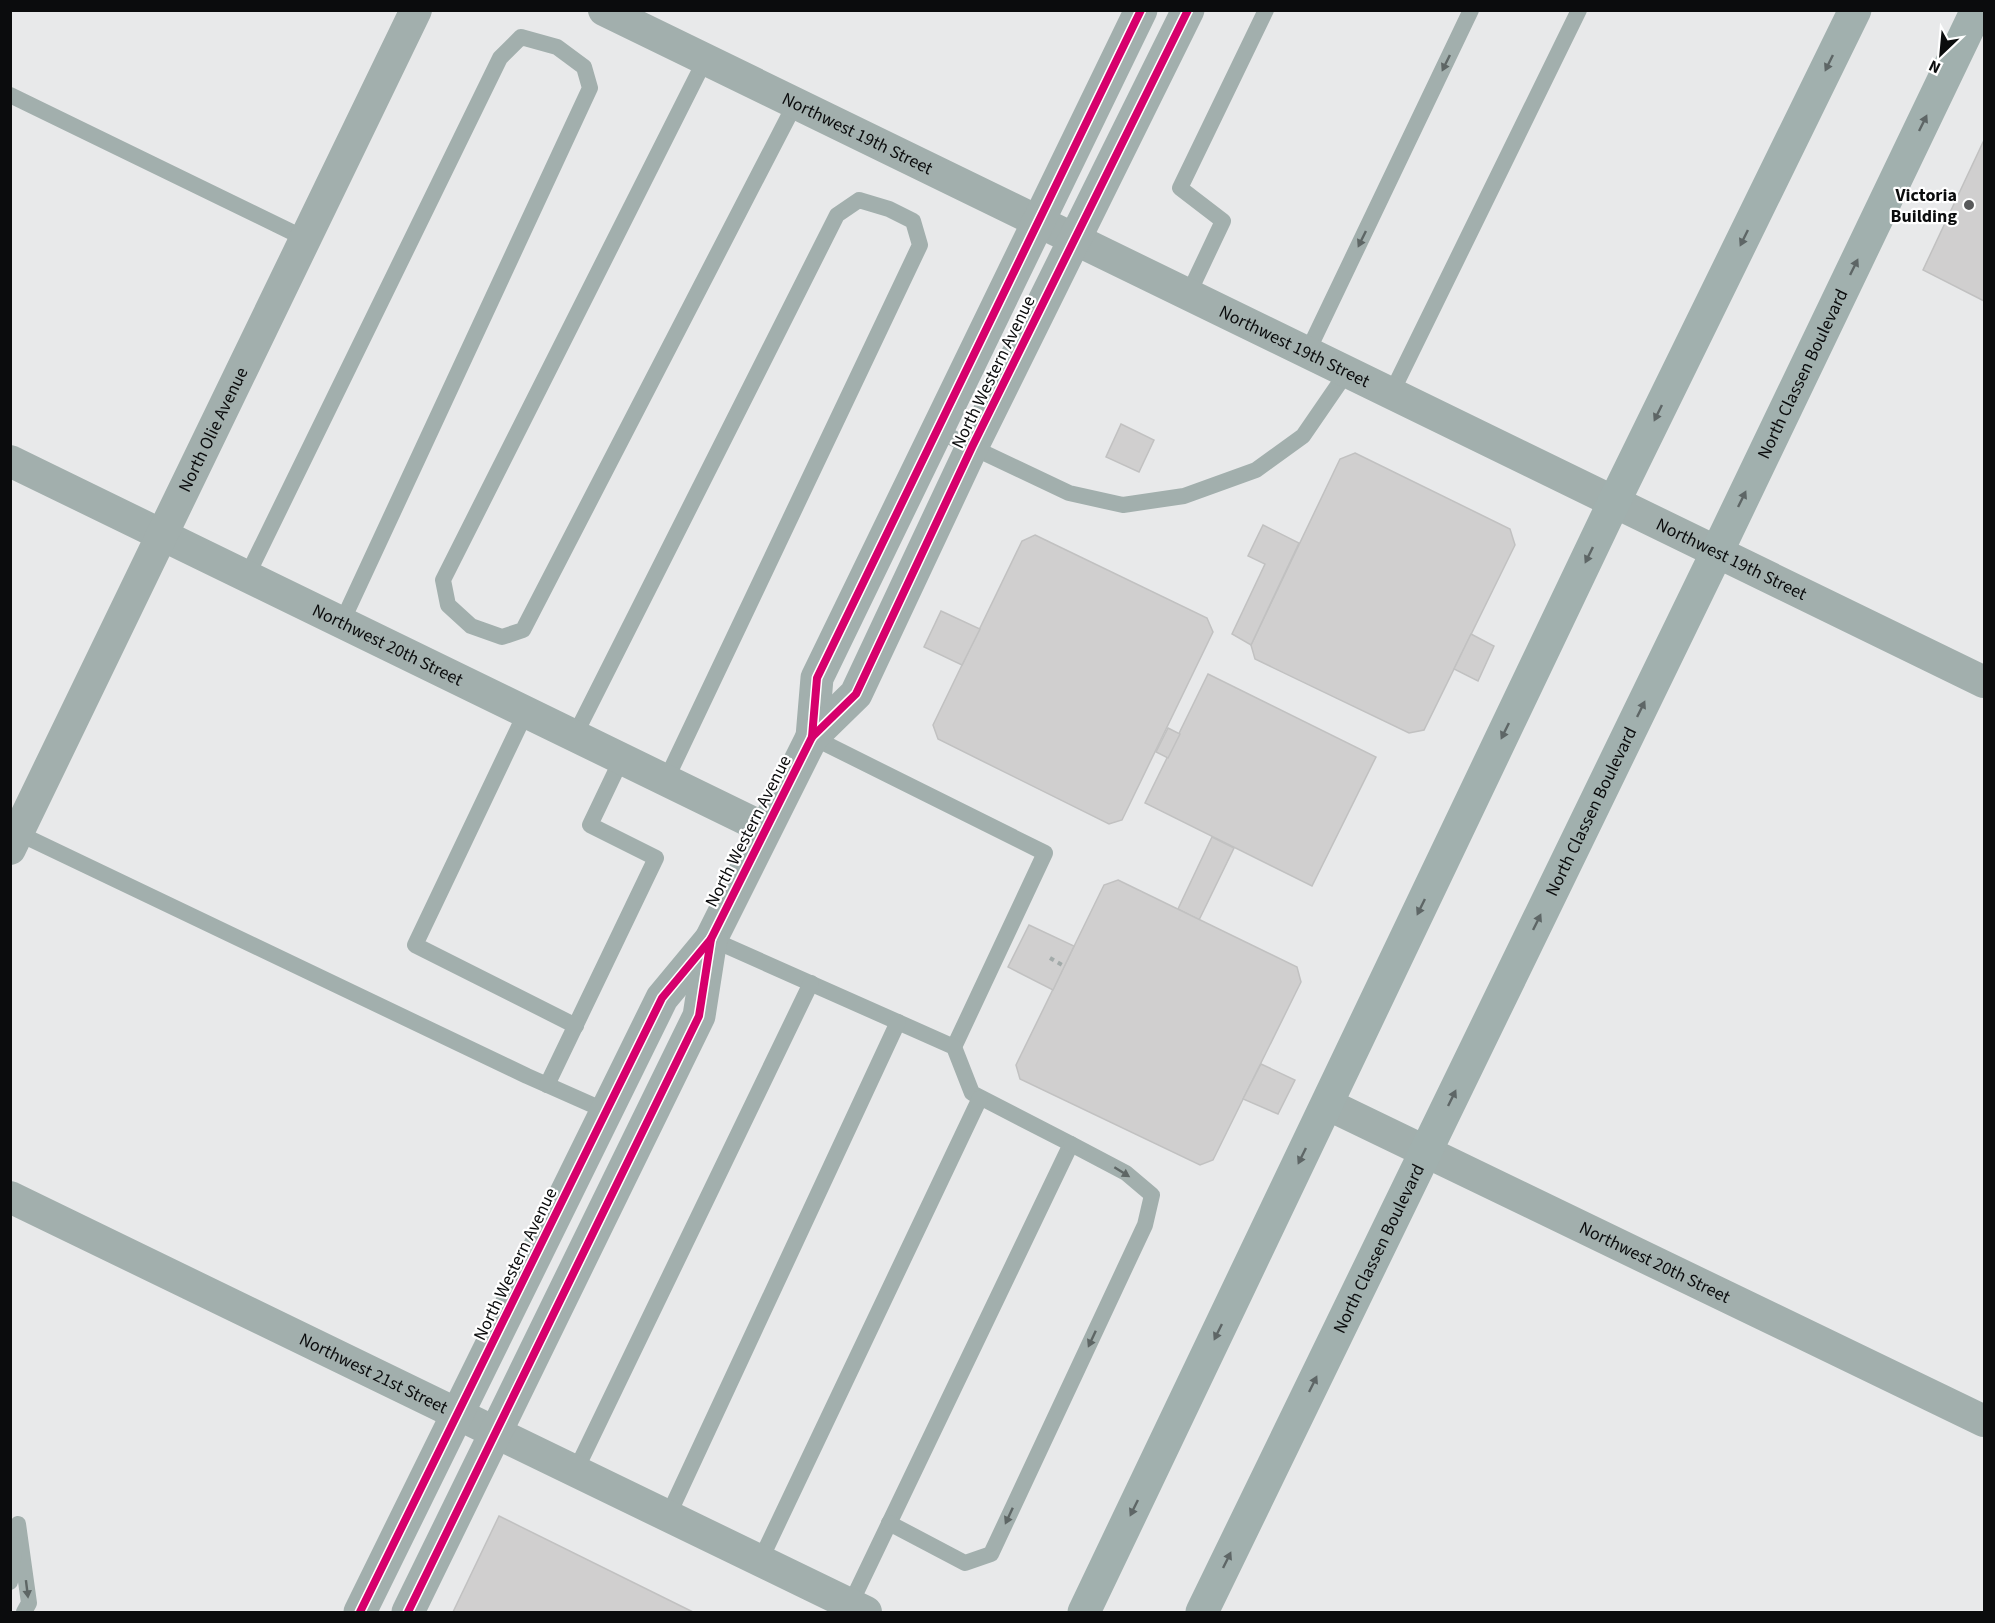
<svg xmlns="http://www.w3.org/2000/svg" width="1995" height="1623" viewBox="0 0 1995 1623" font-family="'Source Sans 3',sans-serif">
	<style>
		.building { fill: #d0cfcf; stroke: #c1c1c1; stroke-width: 1.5 }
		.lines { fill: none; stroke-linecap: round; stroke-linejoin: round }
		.path { stroke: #a2aaa9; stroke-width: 4; stroke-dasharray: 4.5 4.5; stroke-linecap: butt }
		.service { stroke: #a2afad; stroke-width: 16 }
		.minor { stroke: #a2afad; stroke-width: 32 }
		.tertiary { stroke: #a2afad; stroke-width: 33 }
		.primary { stroke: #a1b0ae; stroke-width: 33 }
		.cycleway-casing { stroke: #fff; stroke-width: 11 }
		.cycleway { stroke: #d6006c; stroke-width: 8 }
		.oneway { fill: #5e6665 }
		.oneway2 { fill: #5e6666 }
		.poi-dot { fill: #58595a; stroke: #fff; stroke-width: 2 }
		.labels { text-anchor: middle; stroke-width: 4.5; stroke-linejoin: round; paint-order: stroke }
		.street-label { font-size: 18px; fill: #0b0c0d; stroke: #fff }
		.poi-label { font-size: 18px; font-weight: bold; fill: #0b0c0d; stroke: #fff; text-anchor: end }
	</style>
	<rect width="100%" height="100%" fill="#e8e9ea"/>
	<!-- building -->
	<g class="building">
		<path d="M1984 140V301L1923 270Z"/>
		<path d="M1121 424 1154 440 1139 472 1106 457Z"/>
		<path d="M1355 453 1510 529 1515 545 1424 730 1409 733 1255 659 1251 645 1340 459Z"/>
		<path d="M1263 525 1299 543 1251 645 1232 634 1265 564 1248 556Z"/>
		<path d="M1035 535 1207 618 1213 632 1122 820 1109 824 938 739 933 725 1022 541Z"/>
		<path d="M941 611 980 629 962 665 924 647Z"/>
		<path d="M1471 634 1494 646 1478 681 1454 669Z"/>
		<path d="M1208 674 1376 757 1312 886 1145 803Z"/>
		<path d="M1168 728 1180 734 1168 758 1156 752Z"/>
		<path d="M1212 837 1234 848 1199 920 1178 909Z"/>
		<path d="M1118 880 1297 967 1301 982 1213 1160 1200 1165 1020 1079 1016 1065 1104 885Z"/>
		<path d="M1029 925 1074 946 1053 990 1008 967Z"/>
		<path d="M1261 1064 1295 1080 1278 1114 1243 1099Z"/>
		<path d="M499 1516 693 1612H453Z"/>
	</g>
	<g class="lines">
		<!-- path -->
		<path class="path" d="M1050 958 1064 966"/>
		<!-- service -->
		<g class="service">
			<path d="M705 60 443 580 448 605 471 626 502 637 523 630 795 104"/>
			<path d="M10 95 306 239"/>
			<path d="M1188 295 1223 221 1180 188 1266 10"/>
			<path d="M1307 353 1471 10"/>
			<path d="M1391 394 1579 10"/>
			<path d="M938 431 1069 493 1123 505 1184 496 1256 470 1303 436 1347 372"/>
			<path d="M247 576 500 58 521 37 557 47 584 67 590 88 342 622"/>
			<path d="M526 712 415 945 576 1026"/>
			<path d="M575 735 837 215 859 200 889 209 913 221 920 245 666 780"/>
			<path d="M812 737 1045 853 954 1047"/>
			<path d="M18 833 527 1076 606 1111"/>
			<path d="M711 939 954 1047 972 1093 1071 1144 850 1605"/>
			<path d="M547 1085 656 858 590 825 622 758"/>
			<path d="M575 1472 811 983"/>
			<path d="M668 1516 898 1022"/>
			<path d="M889 1523 965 1563 991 1554 1145 1225 1152 1195 1126 1173 1071 1144"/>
			<path d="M18 1524 29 1603 24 1612"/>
			<path d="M760 1561 980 1098"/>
			<path d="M10 1582 15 1545"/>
		</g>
		<!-- minor -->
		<g class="minor">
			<path id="s1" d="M604 10 1984 682"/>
			<path id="s2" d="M10 461 766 829"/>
			<path id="s3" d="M10 849 416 10"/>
			<path id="s4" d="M1327 1104 1984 1421"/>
			<path id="s5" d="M10 1197 866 1612"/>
		</g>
		<!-- tertiary -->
		<g class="tertiary">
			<path d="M812 737 817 678 1141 10"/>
			<path d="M360 1612 662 998 711 939 812 737 856 694 972 447 1188 10"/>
			<path d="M408 1612 699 1016 711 939"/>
		</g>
		<!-- primary -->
		<g class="primary">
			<path d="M1084 1612 1614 502 1855 10"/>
			<path id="s6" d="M1202 1612 1717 552 1977 10"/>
		</g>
		<!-- cycleway casing -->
		<g class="cycleway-casing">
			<g id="cycleway">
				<path d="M812 737 817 678 1141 10"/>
				<path d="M360 1612 662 998 711 939 812 737 856 694 972 447 1188 10"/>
				<path d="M408 1612 699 1016 711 939"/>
			</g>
		</g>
		<!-- cycleway -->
		<use href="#cycleway" class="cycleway"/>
	</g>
	<!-- one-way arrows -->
	<defs><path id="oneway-solid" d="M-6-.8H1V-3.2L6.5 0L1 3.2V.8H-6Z" transform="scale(1.5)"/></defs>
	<g class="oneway">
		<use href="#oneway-solid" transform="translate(1446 63) rotate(116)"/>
		<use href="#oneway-solid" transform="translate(1362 239) rotate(116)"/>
		<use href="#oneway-solid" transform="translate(1122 1172) rotate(32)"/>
		<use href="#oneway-solid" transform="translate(1092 1339) rotate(115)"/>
		<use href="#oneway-solid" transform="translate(1009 1516) rotate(115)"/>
		<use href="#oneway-solid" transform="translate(27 1589) rotate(83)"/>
	</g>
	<g class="oneway2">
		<use href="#oneway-solid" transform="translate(1829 63) rotate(116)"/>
		<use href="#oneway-solid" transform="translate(1923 123) rotate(-64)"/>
		<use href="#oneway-solid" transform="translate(1744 238) rotate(116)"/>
		<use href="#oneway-solid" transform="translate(1854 267) rotate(-64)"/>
		<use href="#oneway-solid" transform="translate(1658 413) rotate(116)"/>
		<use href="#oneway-solid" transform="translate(1742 499) rotate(-64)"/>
		<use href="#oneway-solid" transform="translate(1589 555) rotate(116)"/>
		<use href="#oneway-solid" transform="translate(1641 709) rotate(-64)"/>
		<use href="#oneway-solid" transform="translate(1505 731) rotate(116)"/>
		<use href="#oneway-solid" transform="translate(1421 907) rotate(116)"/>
		<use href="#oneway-solid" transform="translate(1537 922) rotate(-64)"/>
		<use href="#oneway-solid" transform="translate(1452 1098) rotate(-64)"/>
		<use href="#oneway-solid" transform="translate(1302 1156) rotate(116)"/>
		<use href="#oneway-solid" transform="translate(1218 1332) rotate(116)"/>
		<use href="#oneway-solid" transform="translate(1313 1384) rotate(-64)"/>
		<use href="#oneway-solid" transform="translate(1134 1508) rotate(116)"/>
		<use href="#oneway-solid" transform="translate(1227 1560) rotate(-64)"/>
	</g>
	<!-- markers -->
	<circle class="poi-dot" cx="1969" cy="205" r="6"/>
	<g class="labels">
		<!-- street labels -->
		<g class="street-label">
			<text dy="6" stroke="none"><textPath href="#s1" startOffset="282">Northwest 19th Street</textPath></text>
			<text dy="6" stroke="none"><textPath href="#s1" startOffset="768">Northwest 19th Street</textPath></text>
			<text transform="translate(993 372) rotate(-64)" y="6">North Western Avenue</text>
			<text dy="6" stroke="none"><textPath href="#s6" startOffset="1376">North Classen Boulevard</textPath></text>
			<text dy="6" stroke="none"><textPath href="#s3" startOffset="466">North Olie Avenue</textPath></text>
			<text dy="6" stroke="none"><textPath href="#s1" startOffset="1254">Northwest 19th Street</textPath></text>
			<text dy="6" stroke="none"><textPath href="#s2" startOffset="420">Northwest 20th Street</textPath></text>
			<text dy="6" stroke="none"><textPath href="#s6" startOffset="890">North Classen Boulevard</textPath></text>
			<text transform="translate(748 831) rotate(-63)" y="6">North Western Avenue</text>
			<text dy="6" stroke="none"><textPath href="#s6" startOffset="404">North Classen Boulevard</textPath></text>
			<text dy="6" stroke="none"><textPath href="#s4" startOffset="364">Northwest 20th Street</textPath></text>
			<text transform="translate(515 1264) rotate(-64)" y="6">North Western Avenue</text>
			<text dy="6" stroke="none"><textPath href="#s5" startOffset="404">Northwest 21st Street</textPath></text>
		</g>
		<!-- poi labels -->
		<g class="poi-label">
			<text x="1957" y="201">Victoria<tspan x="1957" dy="21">Building</tspan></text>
		</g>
	</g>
	<!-- border -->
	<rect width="1995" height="1623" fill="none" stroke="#0b0c0d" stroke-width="24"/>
	<!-- north arrow -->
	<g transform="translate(1941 54) rotate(206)" stroke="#ffffff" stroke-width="4.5" paint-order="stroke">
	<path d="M0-4.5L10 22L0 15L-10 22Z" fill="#0b0c0d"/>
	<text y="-9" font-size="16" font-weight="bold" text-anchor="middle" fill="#0b0c0d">N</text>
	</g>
</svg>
